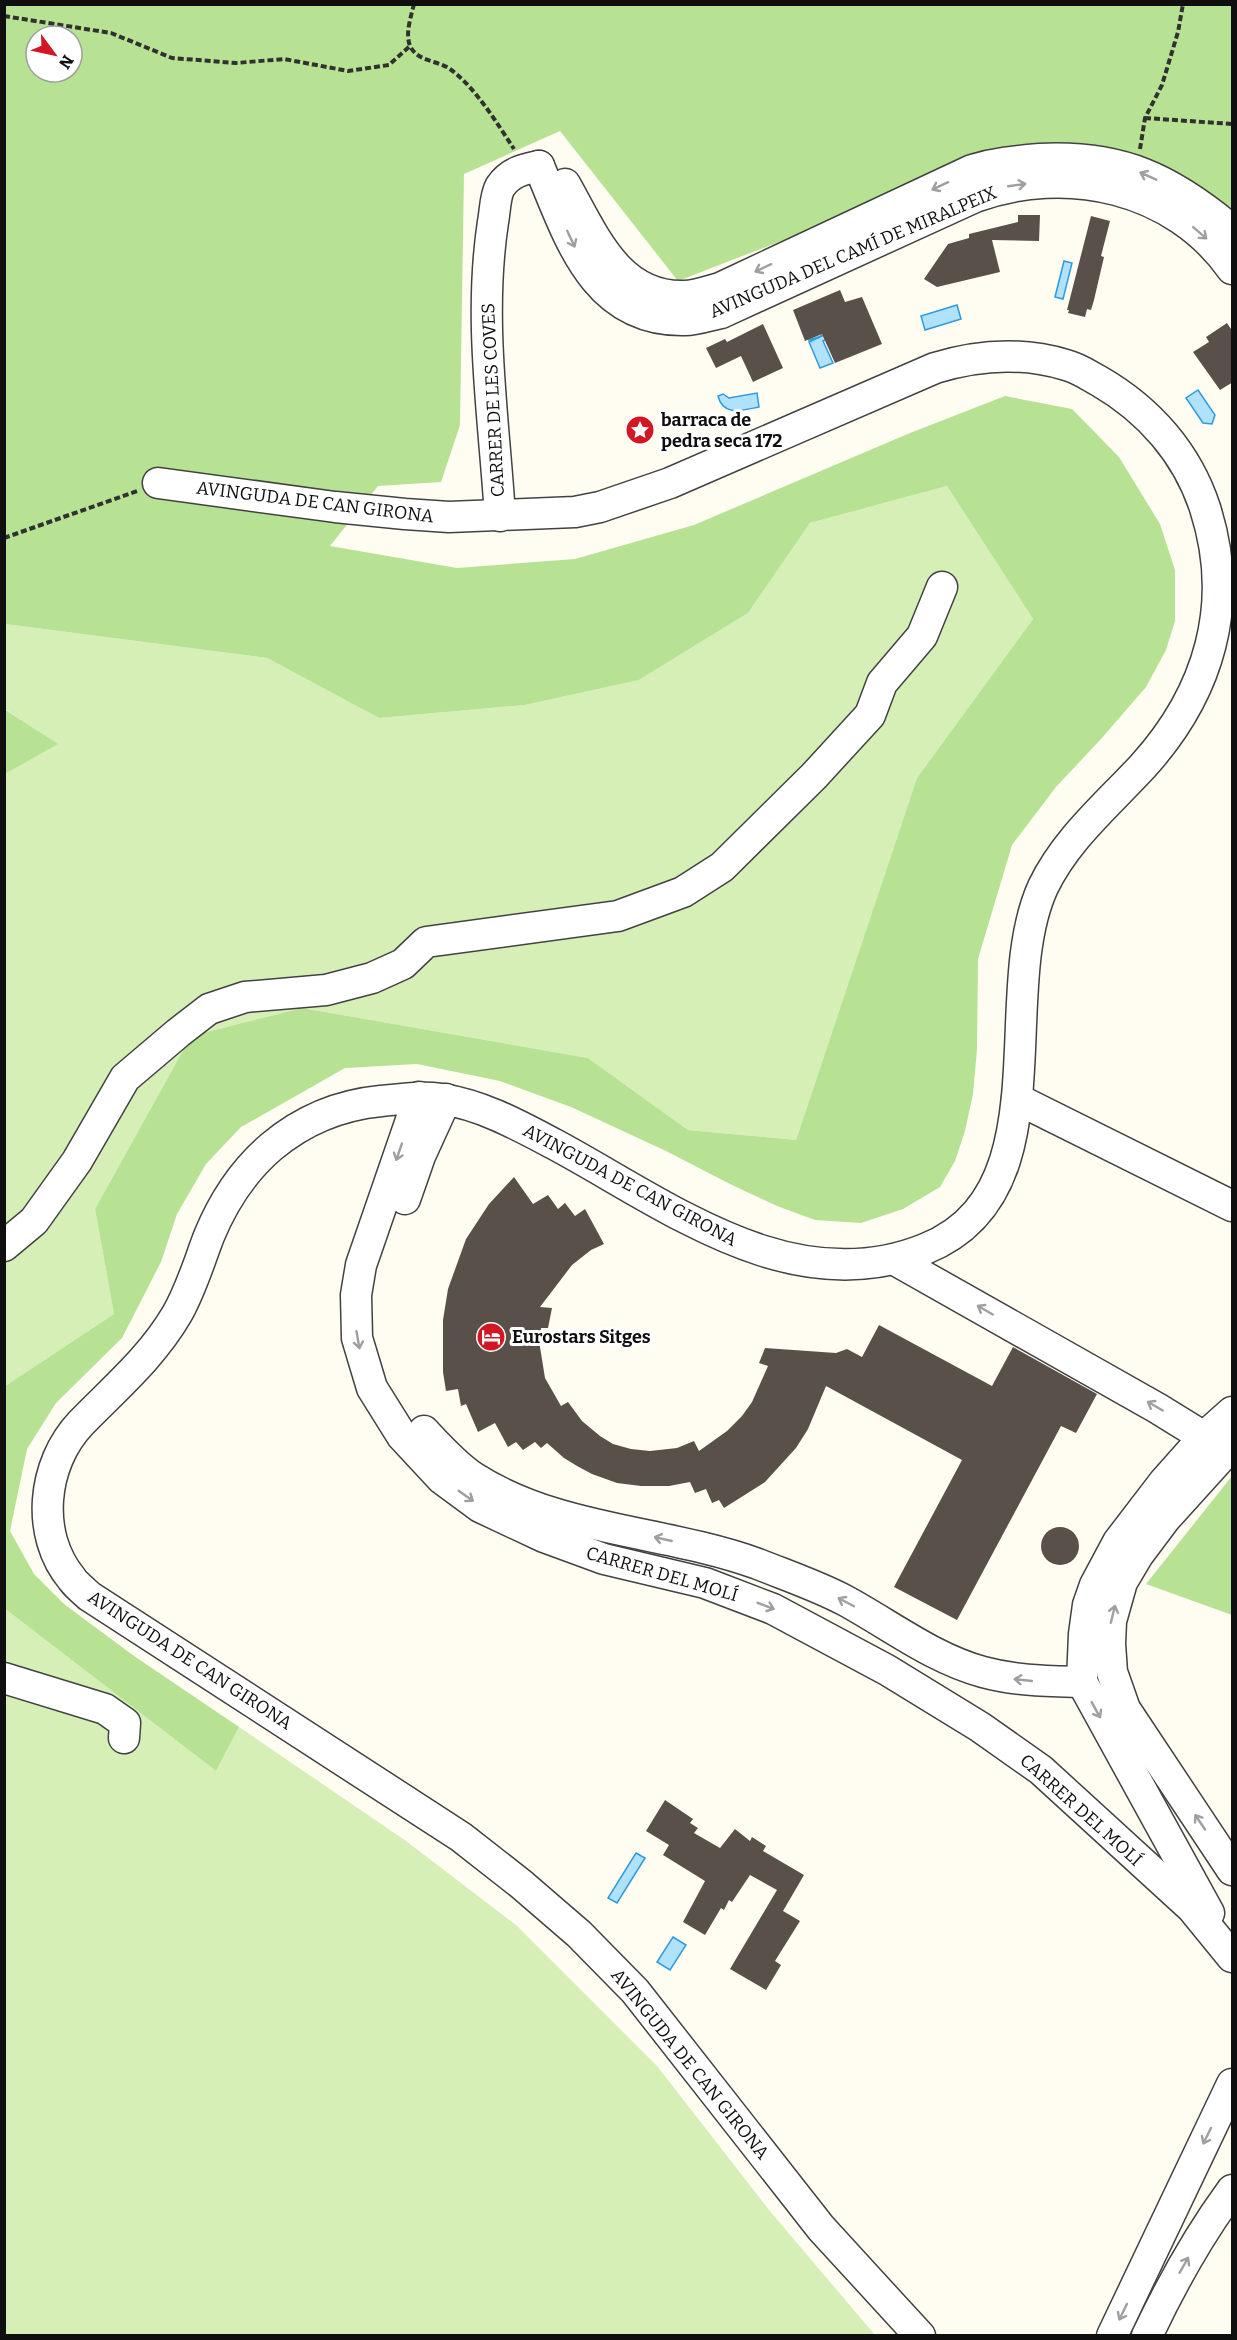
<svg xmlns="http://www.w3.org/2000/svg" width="1237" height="2340" viewBox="0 0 1237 2340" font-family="Bitter,serif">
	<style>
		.green { fill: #d5efb6 }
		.forest { fill: #b8e293; fill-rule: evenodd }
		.water { fill: #b0e2fd; stroke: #2e9bdd; stroke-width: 1.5 }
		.building { fill: #5a504a }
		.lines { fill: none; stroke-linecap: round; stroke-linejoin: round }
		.minor-casing { stroke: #424242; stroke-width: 33 }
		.path { stroke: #313131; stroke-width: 4; stroke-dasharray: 6 3; stroke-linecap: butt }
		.minor { stroke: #fff; stroke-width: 30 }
		.oneway { stroke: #9f9f9f }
		.labels { text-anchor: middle; stroke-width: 6; stroke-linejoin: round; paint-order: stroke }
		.street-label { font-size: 18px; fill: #0f0f0f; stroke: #fff }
		.poi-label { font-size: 18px; font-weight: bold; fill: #0f0f0f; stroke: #fff; text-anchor: start }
	</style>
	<rect width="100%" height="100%" fill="#fffcf2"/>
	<!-- green -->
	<g class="green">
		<path d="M947 486 1033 619 917 778 796 1140 688 1130 588 1058 302 1008 191 1036 95 1209 114 1314 5 1386V774L57 744 5 709V624L267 658 379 718 525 705 639 680 748 613 810 523Z"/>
		<path d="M4 1608 216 1771 239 1727 406 1841 516 1925 657 2066 769 2210 875 2335H5Z"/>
	</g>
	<!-- forest -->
	<g class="forest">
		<path d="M5 5H1232V208L1133 154 994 148 901 187 861 210 678 281 560 131 464 174 460 425 441 482 378 486 330 546 457 568 575 559 694 525 910 433 1005 396 1072 409 1119 457 1160 524 1175 570V621L1166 650 1146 687 1101 739 1056 787 1012 845 978 959 977 1049 973 1094 965 1131 955 1161 940 1187 903 1209 861 1223 815 1220 777 1206 732 1185 666 1151 571 1107 500 1081 417 1064 345 1068 241 1127 206 1164 177 1214 161 1262 122 1338 56 1403 27 1449 10 1531 34 1574 64 1604 134 1656 239 1727 216 1771 4 1608 5 1386 114 1314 95 1209 191 1036 302 1008 588 1058 688 1130 796 1140 917 778 1033 619 947 486 810 523 748 613 639 680 525 705 379 718 267 658 5 624ZM36 36H72V72H36Z"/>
		<path d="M4 709 58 744 5 774H4Z"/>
		<path d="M1232 1476V1615L1146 1584Z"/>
	</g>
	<!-- water -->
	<g class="water">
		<path d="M1064 261 1072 263 1063 299 1055 297Z"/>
		<path d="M957 305 961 319 925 330 921 316Z"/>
		<path d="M812 314 821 335 823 336 830 333 832 337 823 341 833 363 820 368 809 342 822 336 809 340Z"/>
		<path d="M1198 390 1215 415 1212 424 1203 423 1186 398Z"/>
		<path d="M757 393 759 407C743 410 723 417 718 396L723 394 729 398Z"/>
		<path d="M636 1853 645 1858 617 1903 608 1898Z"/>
		<path d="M673 1937 686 1945 670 1970 657 1962Z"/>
	</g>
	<!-- building -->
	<g class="building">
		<path d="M1018 215H1040L1039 241 992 240 1000 272 937 287 924 279 948 244 969 238V234L1018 222Z"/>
		<path d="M1091 216 1110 221 1101 256 1104 257 1094 300 1091 310 1087 309 1085 317 1068 313 1069 310H1067Z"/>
		<path d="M840 290 845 302 862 297 882 344 835 363 822 334 805 341 793 310Z"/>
		<path d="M1227 323 1233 332V382L1220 390 1193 352 1209 342 1206 337Z"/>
		<path d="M763 324 783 368 753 382 741 356 716 368 706 348 725 339 727 342Z"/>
		<path d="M514 1177 533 1204 548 1195 558 1209 565 1203 575 1216 585 1209 604 1244 591 1250 572 1265 540 1307 552 1308 548 1328H541L540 1347 545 1378 561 1406 568 1402 582 1421 600 1436 613 1444 631 1449 650 1451 677 1448 694 1441 699 1451 727 1431 742 1416 752 1402 768 1366 759 1363 765 1348 836 1353 847 1349 862 1357 879 1325 992 1386 1013 1347 1097 1394 1076 1433 1061 1426 957 1620 894 1587 962 1460 826 1386 808 1429 796 1448 765 1482 724 1508 719 1500 712 1503 706 1489 695 1493 690 1482 669 1486H641L617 1483 592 1474 577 1466 564 1458 547 1443 541 1448 535 1442 523 1450 516 1442 508 1447 495 1423 478 1432 466 1404 461 1406 458 1389 446 1391 443 1372V1320L448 1289 466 1239 489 1204Z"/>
		<circle cx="1060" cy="1546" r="19"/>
		<path d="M665 1800 693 1819 690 1823 698 1828 694 1833 720 1848 735 1829 750 1841 752 1837 766 1846 763 1851 804 1875 783 1911 800 1921 775 1961 781 1965 766 1990 730 1969 777 1890 750 1875 732 1902 729 1900 724 1910 721 1908 705 1935 683 1922 705 1881 663 1855 669 1845 646 1831Z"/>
	</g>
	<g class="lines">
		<!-- minor casing -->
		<g class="minor-casing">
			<g id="minor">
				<path d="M539 166C569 237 593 322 685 320 697 320 710 315 721 313L975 197C1066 164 1174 187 1232 269"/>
				<path d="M565 184C593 233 617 298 684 296 695 296 709 291 720 288L972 170C995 163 1016 161 1040 159 1122 155 1171 179 1232 230"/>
				<path d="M158 483 335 507 405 514 449 517 575 512 600 507 670 483 935 368C977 355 1023 352 1066 365 1078 368 1088 375 1099 381 1149 410 1187 453 1205 508 1236 604 1209 693 1143 766 1108 804 1066 839 1043 887 993 996 1065 1193 925 1249 791 1303 666 1204 554 1144 518 1125 482 1105 442 1099 421 1096 401 1099 381 1101 339 1105 303 1120 271 1147 243 1171 223 1202 209 1236 199 1262 191 1290 177 1314 152 1357 115 1388 81 1423 42 1464 35 1535 72 1579 73 1582 87 1594 89 1596L461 1837 521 1884 579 1934 635 1991 821 2228 920 2336"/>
				<path d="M500 516C494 418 478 320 493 222 495 212 495 196 500 187 510 172 524 169 539 166"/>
				<path d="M419 1097 361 1265 356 1295 357 1338 372 1388 402 1436 442 1479 480 1507 544 1537 604 1559 705 1583 773 1609 887 1670 980 1727 1041 1770 1192 1908 1232 1957"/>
				<path d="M1017 1099 1232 1206"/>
				<path d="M405 1199 420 1156 446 1099"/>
				<path d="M4 1246 34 1221 77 1161 125 1078 178 1033 209 1009 245 997 326 990 372 978 403 964 426 942 618 916 683 892 722 867 814 776 870 715 882 683 922 636 942 587"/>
				<path d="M895 1260 1157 1408 1204 1437"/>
				<path d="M424 1431C439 1447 455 1465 473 1477 559 1532 665 1530 758 1564 788 1576 818 1586 846 1601 890 1625 934 1659 983 1672 1016 1681 1048 1681 1082 1682"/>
				<path d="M1232 1445 1165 1519 1138 1555 1122 1582 1111 1621 1110 1644 1112 1672 1125 1709 1232 1870"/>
				<path d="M4 1678 105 1709 125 1723 124 1738"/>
				<path d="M1209 1913 1082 1682 1084 1634 1088 1605 1095 1585 1118 1542 1164 1482 1204 1437 1232 1412"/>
				<path d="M1112 2336 1232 2084"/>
				<path d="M1147 2336C1171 2285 1199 2235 1232 2190"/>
			</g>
		</g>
		<!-- path -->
		<g class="path">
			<path d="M414 4C411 17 405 33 410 46 418 62 437 60 450 69 475 87 497 123 514 149"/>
			<path d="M4 16 111 33 172 58 236 63 284 59 348 71 389 65 410 46"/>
			<path d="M1145 118 1232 124"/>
			<path d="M1140 149 1145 118 1162 85 1178 32 1183 4"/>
			<path d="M4 538 137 491"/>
		</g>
		<!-- minor -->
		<use href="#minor" class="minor"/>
	</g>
	<!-- one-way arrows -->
	<defs><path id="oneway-shaft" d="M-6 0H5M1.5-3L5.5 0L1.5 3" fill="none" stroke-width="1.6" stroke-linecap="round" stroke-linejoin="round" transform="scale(1.5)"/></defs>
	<g class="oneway">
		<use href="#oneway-shaft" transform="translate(1148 176) rotate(-156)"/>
		<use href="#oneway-shaft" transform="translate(1017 185) rotate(-8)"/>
		<use href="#oneway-shaft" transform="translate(940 186) rotate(155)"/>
		<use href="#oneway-shaft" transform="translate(1200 233) rotate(41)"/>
		<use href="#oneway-shaft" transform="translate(571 239) rotate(65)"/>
		<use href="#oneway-shaft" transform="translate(763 268) rotate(155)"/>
		<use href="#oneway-shaft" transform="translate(399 1152) rotate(109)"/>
		<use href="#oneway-shaft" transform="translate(985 1310) rotate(-150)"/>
		<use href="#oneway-shaft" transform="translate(358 1340) rotate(80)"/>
		<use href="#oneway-shaft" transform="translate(1155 1406) rotate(-150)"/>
		<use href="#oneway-shaft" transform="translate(466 1496) rotate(35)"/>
		<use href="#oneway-shaft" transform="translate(663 1539) rotate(-167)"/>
		<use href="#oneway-shaft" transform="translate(846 1602) rotate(-152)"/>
		<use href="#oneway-shaft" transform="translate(766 1606) rotate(21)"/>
		<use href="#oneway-shaft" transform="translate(1113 1614) rotate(-76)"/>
		<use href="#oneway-shaft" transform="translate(1023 1680) rotate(-174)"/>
		<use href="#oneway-shaft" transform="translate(1096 1710) rotate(61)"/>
		<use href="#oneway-shaft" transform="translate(1200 1822) rotate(-124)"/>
		<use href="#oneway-shaft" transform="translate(1207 2136) rotate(116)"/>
		<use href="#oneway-shaft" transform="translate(1184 2265) rotate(-60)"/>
		<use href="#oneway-shaft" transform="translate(1123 2312) rotate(116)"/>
	</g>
	<!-- icons -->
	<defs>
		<g id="sight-disc" transform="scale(1.5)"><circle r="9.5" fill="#d11624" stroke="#fff"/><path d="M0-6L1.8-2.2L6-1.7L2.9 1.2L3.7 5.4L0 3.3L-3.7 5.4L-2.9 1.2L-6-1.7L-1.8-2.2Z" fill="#fff"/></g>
		<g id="hotel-disc" transform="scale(1.5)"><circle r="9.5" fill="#d11624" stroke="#fff"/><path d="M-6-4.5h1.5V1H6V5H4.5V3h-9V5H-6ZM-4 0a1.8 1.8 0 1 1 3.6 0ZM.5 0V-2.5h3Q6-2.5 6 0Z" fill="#fff"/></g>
	</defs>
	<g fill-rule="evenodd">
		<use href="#sight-disc" x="640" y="430"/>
		<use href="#hotel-disc" x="491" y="1337"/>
	</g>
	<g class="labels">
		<!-- street labels -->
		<g class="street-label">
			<text transform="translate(853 252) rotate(-23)" y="6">AVINGUDA DEL CAMÍ DE MIRALPEIX</text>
			<text transform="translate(493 400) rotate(-93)" y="6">CARRER DE LES COVES</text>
			<text transform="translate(315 502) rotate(7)" y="6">AVINGUDA DE CAN GIRONA</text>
			<text transform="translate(630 1185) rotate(28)" y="6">AVINGUDA DE CAN GIRONA</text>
			<text transform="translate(662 1574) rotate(16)" y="6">CARRER DEL MOLÍ</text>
			<text transform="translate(190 1660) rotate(33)" y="6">AVINGUDA DE CAN GIRONA</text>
			<text transform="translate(1081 1810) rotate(42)" y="6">CARRER DEL MOLÍ</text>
			<text transform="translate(690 2064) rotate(51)" y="6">AVINGUDA DE CAN GIRONA</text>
		</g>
		<!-- poi labels -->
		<g class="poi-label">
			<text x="661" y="426">barraca de<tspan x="661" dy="21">pedra seca 172</tspan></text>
			<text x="512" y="1343">Eurostars Sitges</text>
		</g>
	</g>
	<!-- border -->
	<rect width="1237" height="2340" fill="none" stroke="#0f0f0f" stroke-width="12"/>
	<!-- north arrow -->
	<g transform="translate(54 54) rotate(123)"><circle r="28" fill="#ffffff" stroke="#9f9f9f" stroke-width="1.5"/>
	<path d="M0-4.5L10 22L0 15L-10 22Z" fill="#d11624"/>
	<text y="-9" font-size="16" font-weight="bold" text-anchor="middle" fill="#0f0f0f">N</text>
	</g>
</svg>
